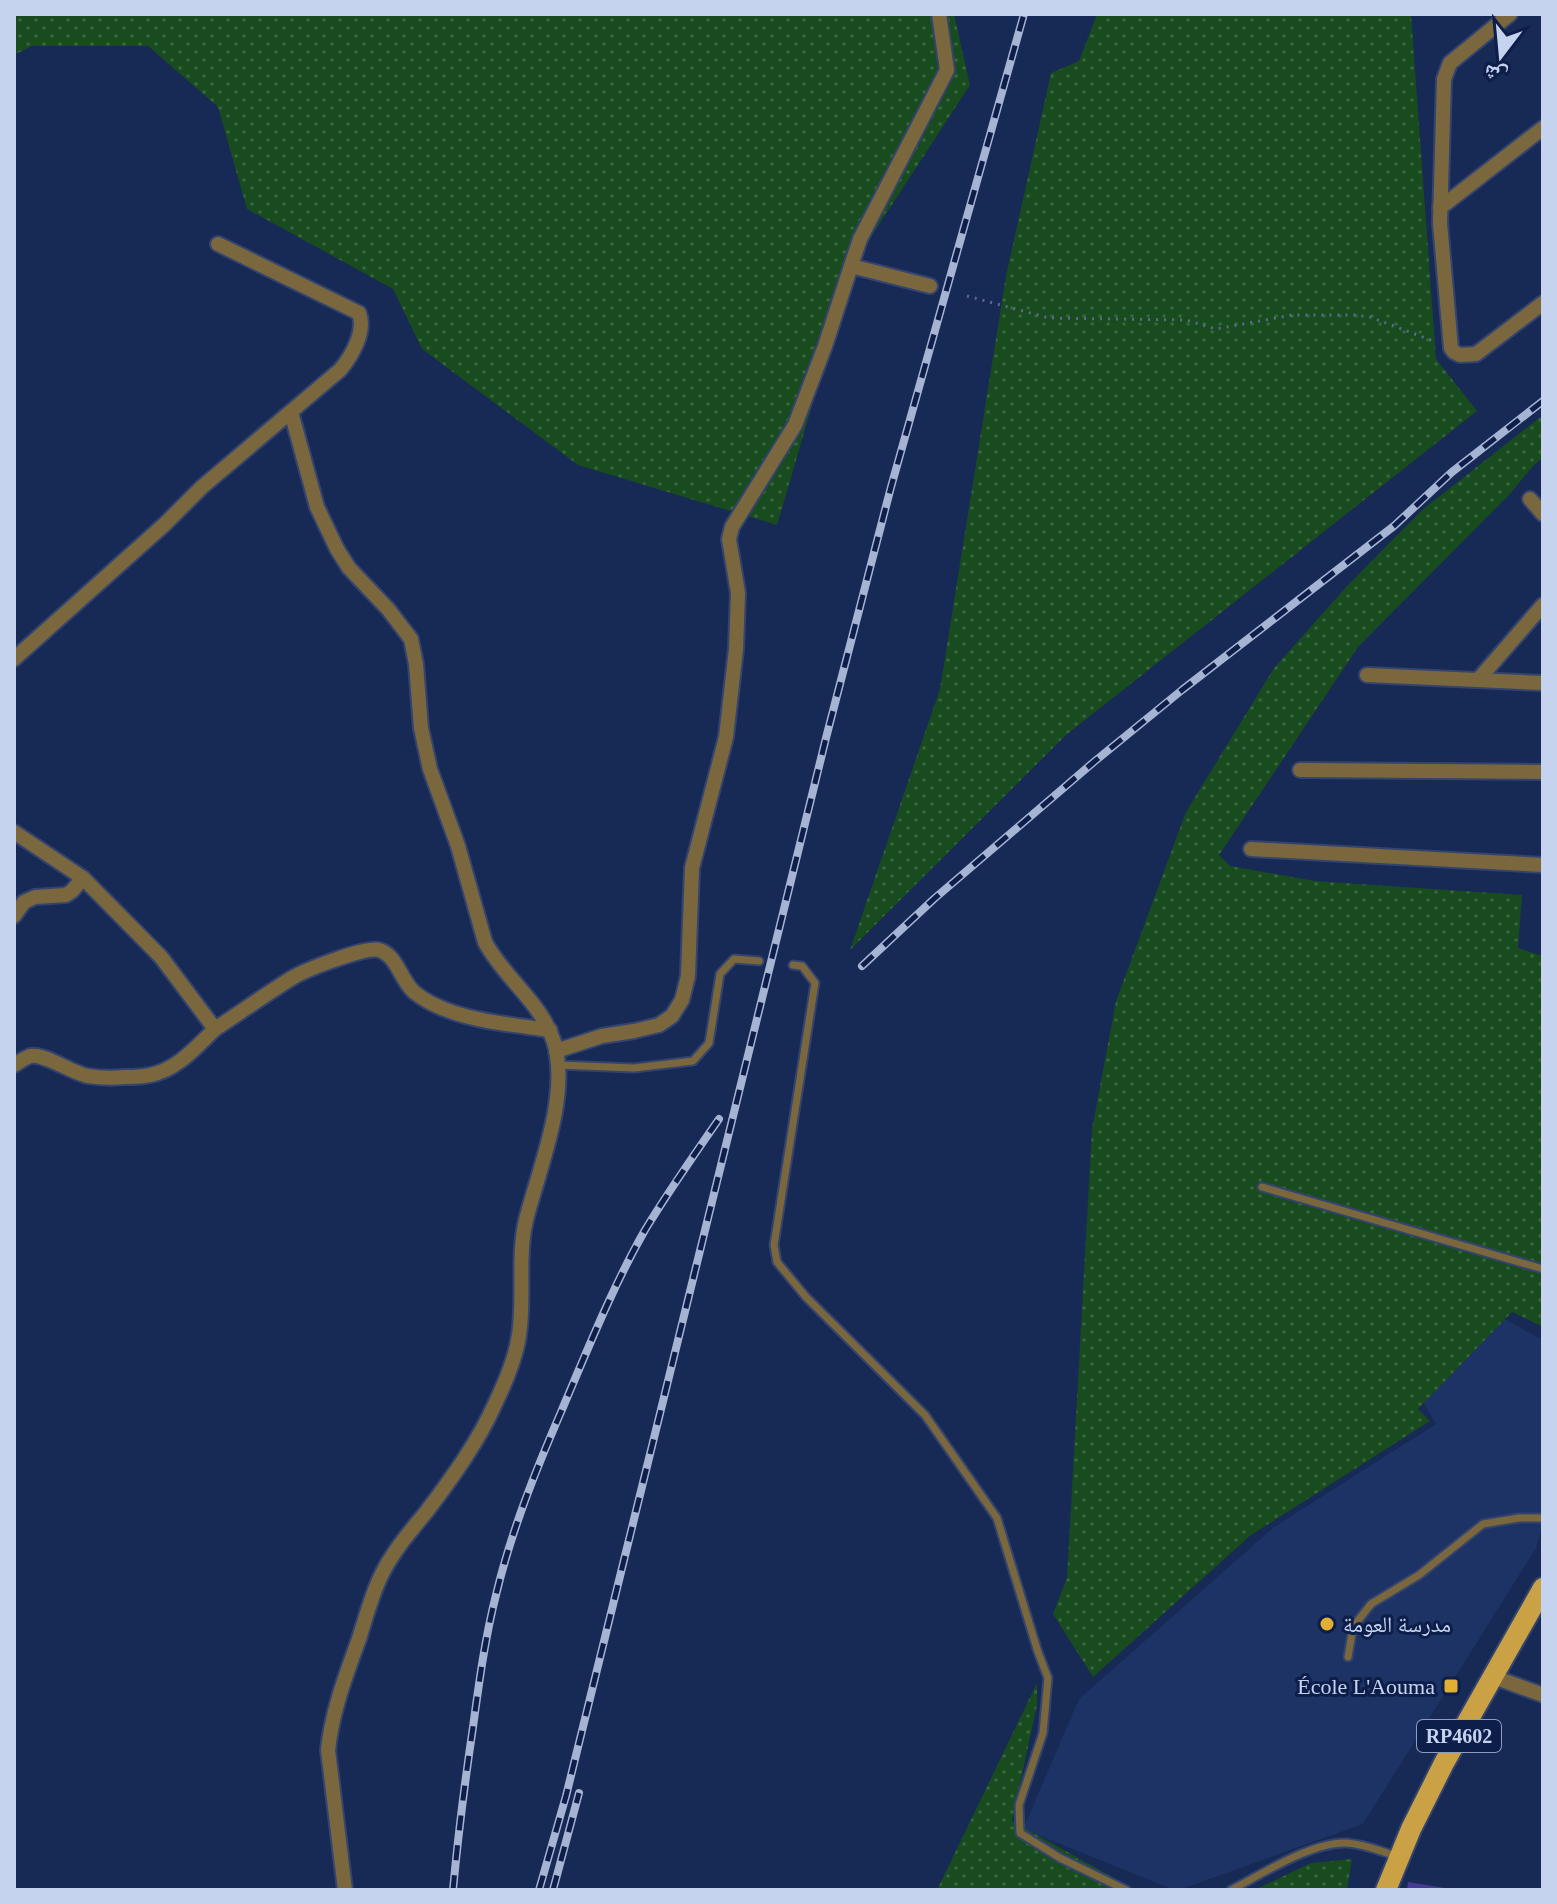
<svg xmlns="http://www.w3.org/2000/svg" width="1557" height="1904" viewBox="0 0 1557 1904" font-family="'Times New Roman','Noto Naskh Arabic',serif">
	<style>
		.built { fill: #1d3265 }
		.grass { fill: url(#grass-dots) }
		.building { fill: #473a94 }
		.lines { fill: none; stroke-linecap: round; stroke-linejoin: round }
		.lane-casing { stroke: #33446e; stroke-width: 11 }
		.street-casing { stroke: #33446e; stroke-width: 18 }
		.primary-casing { stroke: #33446e; stroke-width: 24 }
		.path { stroke: #5a6b90; stroke-width: 3; stroke-dasharray: 2 6; stroke-linecap: butt }
		.lane { stroke: #7b673e; stroke-width: 7 }
		.street { stroke: #7b673e; stroke-width: 14 }
		.primary { stroke: #caa144; stroke-width: 20 }
		.rail-casing { stroke: #a6b4d3; stroke-width: 8 }
		.rail { stroke: #0e1e4a; stroke-width: 5; stroke-dasharray: 15; stroke-linecap: butt }
		.poi-dot { fill: #e1af34; stroke: #0e1e4a; stroke-width: 3 }
		.labels { text-anchor: middle; stroke-width: 6; stroke-linejoin: round; paint-order: stroke }
		.shield { fill: #0e1e4a; stroke: #8e9dbe; stroke-width: 2 }
		.shield-label { font-size: 20px; font-weight: bold; fill: #c5d3ef }
		.poi-label { font-size: 22px; fill: #c5d3ef; stroke: #0e1e4a; text-anchor: start }
	</style>
	<defs>
		<pattern id="grass-dots" width="8" height="8" patternUnits="userSpaceOnUse" patternTransform="scale(2)"><rect width="8" height="8" fill="#184b1e"/><path d="M2 2h.1M6 6h.1" fill="none" stroke="#38643f" stroke-width="1.8" stroke-linecap="round"/></pattern>
	</defs>
	<rect width="100%" height="100%" fill="#172955"/>
	<!-- built -->
	<path class="built" d="M1495 1314 1543 1340V1524L1536 1548 1363 1824 1179 1890H1174L1023 1829 1079 1699 1274 1527 1436 1424 1417 1392Z"/>
	<!-- grass -->
	<g class="grass">
		<path d="M14 14H954L970 85 854 263 777 525 578 465 422 349 393 289 247 209 218 107 148 46H32L14 55Z"/>
		<path d="M1097 14H1411L1436 359 1477 411 1066 735 850 950 940 689 1006 276 1051 73 1079 61Z"/>
		<path d="M1543 415V458L1534 465 1509 495 1358 647 1219 855 1230 866 1315 881 1522 895 1518 948 1543 956V1327L1512 1312 1418 1409 1430 1421 1251 1535 1093 1677 1053 1614 1067 1578 1092 1129 1116 1001 1186 812 1274 668 1348 585 1422 510Z"/>
		<path d="M1037 1683V1705L1012 1821 1136 1890H937Z"/>
		<path d="M1352 1859 1347 1890H1254L1311 1863Z"/>
	</g>
	<!-- building -->
	<path class="building" d="M1408 1882 1445 1888V1890H1407Z"/>
	<g class="lines">
		<!-- lane casing -->
		<g class="lane-casing">
			<g id="lane">
				<path d="M793 965 802 966 815 983 774 1245 777 1262 806 1297 925 1415 997 1518 1038 1652 1048 1678 1043 1733 1019 1805 1020 1833 1060 1858 1126 1890"/>
				<path d="M558 1065 634 1068 693 1061 709 1043 720 974 734 959 759 961"/>
				<path d="M1262 1187 1543 1269"/>
				<path d="M1348 1657 1353 1627 1371 1604 1419 1575 1483 1524 1519 1518H1543"/>
				<path d="M1231 1890C1262 1874 1313 1841 1347 1843 1364 1844 1380 1851 1396 1856"/>
			</g>
		</g>
		<!-- street casing -->
		<g class="street-casing">
			<g id="street">
				<path d="M1510 14 1450 63 1444 79 1440 223 1451 348 1454 352 1460 355 1476 354 1543 303"/>
				<path d="M1440 208 1543 128"/>
				<path d="M930 286 851 266 860 239 947 70 939 14"/>
				<path d="M291 412 317 507 337 549 349 568 388 609 411 639 416 664 421 728 430 769 458 846 485 942C504 978 541 1002 554 1042 570 1096 539 1168 526 1220 517 1258 525 1297 519 1335 516 1358 505 1383 495 1404 478 1442 452 1478 427 1511 415 1526 403 1539 393 1555 376 1579 368 1610 359 1639 346 1675 332 1711 328 1750L345 1890"/>
				<path d="M1530 499 1543 514"/>
				<path d="M14 659 165 524 202 487 340 370C352 356 366 331 359 313L218 244"/>
				<path d="M1367 675 1543 683"/>
				<path d="M1478 680 1543 605"/>
				<path d="M1300 770 1543 772"/>
				<path d="M14 832 83 878 72 891 66 895 35 897 24 902 14 916"/>
				<path d="M1251 849 1543 865"/>
				<path d="M83 878 161 957 215 1029C241 1012 266 994 292 978 305 970 366 946 379 950 397 955 401 981 414 992 448 1020 508 1024 550 1030"/>
				<path d="M556 1051 602 1036 634 1031 659 1025 672 1016 682 1000 688 976 692 868 726 737 736 649 738 593 729 539 732 527 795 425 825 346 851 266"/>
				<path d="M14 1065C19 1062 25 1058 30 1056 45 1053 71 1073 88 1076 100 1078 113 1078 125 1077 133 1077 142 1077 150 1075 177 1070 196 1047 215 1029"/>
				<path d="M1494 1677 1543 1695"/>
			</g>
		</g>
		<!-- primary casing -->
		<g class="primary-casing">
			<path id="primary" d="M1386 1890 1411 1829 1444 1763 1543 1588"/>
		</g>
		<!-- path -->
		<path class="path" d="M967 296 1049 318 1186 320 1216 329 1292 315H1355L1370 317 1436 342"/>
		<!-- lane -->
		<use href="#lane" class="lane"/>
		<!-- street -->
		<use href="#street" class="street"/>
		<!-- primary -->
		<use href="#primary" class="primary"/>
		<!-- rail casing -->
		<g class="rail-casing">
			<g id="rail">
				<path d="M862 966 935 898 1095 761 1182 690 1394 526 1452 472 1543 401"/>
				<path d="M453 1890C458 1836 465 1781 473 1727 479 1683 485 1638 496 1595 511 1532 535 1472 561 1412 587 1351 612 1288 645 1230 668 1192 694 1155 719 1119"/>
				<path d="M539 1890 566 1796 826 738 891 487 1024 14"/>
				<path d="M553 1890 579 1793"/>
			</g>
		</g>
		<!-- rail -->
		<use href="#rail" class="rail"/>
	</g>
	<!-- markers -->
	<g class="poi-dot">
		<circle cx="1327" cy="1624" r="8"/>
		<rect x="1443" y="1678" width="16" height="16" rx="4"/>
	</g>
	<g class="labels">
		<!-- shield labels -->
		<rect class="shield" x="1417" y="1720" width="84" height="32" rx="6"/>
		<g class="shield-label">
			<text x="1459" y="1743">RP4602</text>
		</g>
		<!-- poi labels -->
		<g class="poi-label">
			<text x="1343" y="1632">مدرسة العومة</text>
			<text x="1435" y="1694" text-anchor="end">École L'Aouma</text>
		</g>
	</g>
	<!-- border -->
	<rect width="1557" height="1904" fill="none" stroke="#c5d3ef" stroke-width="32"/>
	<!-- north arrow -->
	<g transform="translate(1501 56) rotate(196)" stroke="#0e1e4a" stroke-width="6" paint-order="stroke">
	<path d="M0-6L14 30L0 20L-14 30Z" fill="#c5d3ef"/>
	<text y="-12" font-size="22" font-weight="bold" text-anchor="middle" fill="#c5d3ef">ش</text>
	</g>
</svg>
